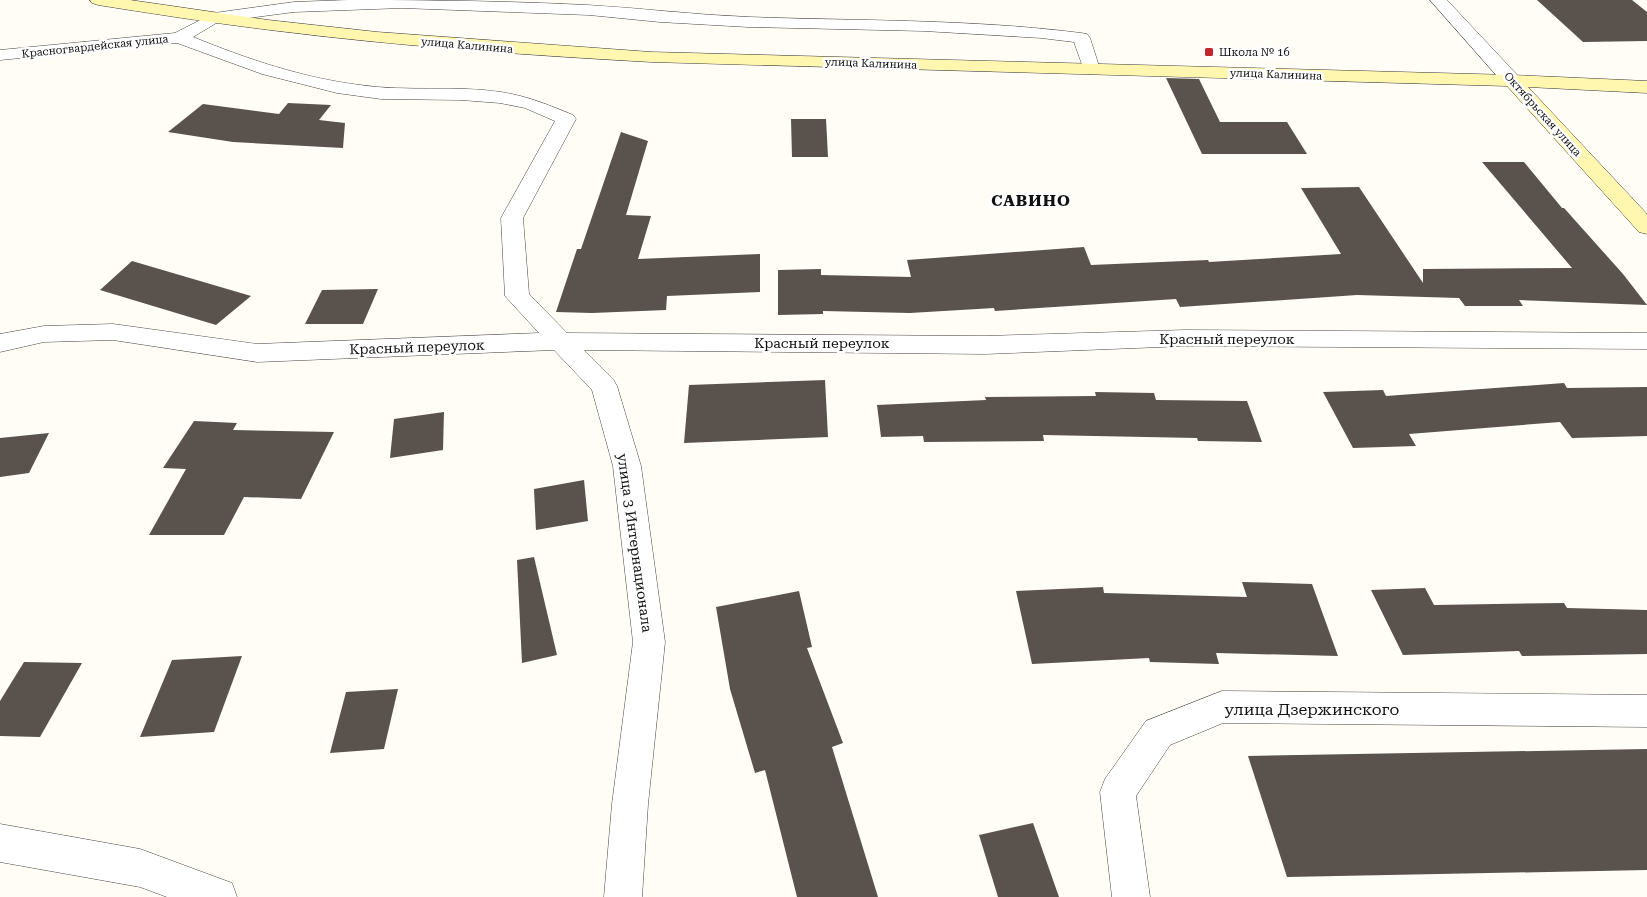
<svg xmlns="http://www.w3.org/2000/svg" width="1647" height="897" viewBox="0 0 1647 897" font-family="'Roboto Serif',serif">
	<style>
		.building { fill: #5a524d }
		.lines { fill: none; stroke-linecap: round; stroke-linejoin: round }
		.street-casing { stroke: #444; stroke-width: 1 }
		.secondary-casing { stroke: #333; stroke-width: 1 }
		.street { fill: #fff; fill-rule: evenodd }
		.secondary { fill: #fff6b0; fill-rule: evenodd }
		.poi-dot { fill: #c4262e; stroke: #fff; stroke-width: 2 }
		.labels { text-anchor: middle; stroke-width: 5; stroke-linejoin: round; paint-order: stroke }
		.far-street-label { font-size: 11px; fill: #111; stroke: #fff }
		.far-poi-label { font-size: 11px; fill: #111; stroke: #fff; text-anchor: start }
		.street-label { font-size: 14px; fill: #111; stroke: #fff }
		.far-district-label { font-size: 16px; font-weight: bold; letter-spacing: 1px; fill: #111; stroke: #fff }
		.near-street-label { font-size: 16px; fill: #111; stroke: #fff }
	</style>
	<rect width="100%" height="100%" fill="#fffdf5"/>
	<!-- building -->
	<g class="building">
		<path d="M1537 0H1632L1647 12V41L1583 42Z"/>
		<path d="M1166 78 1199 79 1220 122H1287L1307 154H1202Z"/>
		<path d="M288 103 331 105 319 120 345 123 343 148 233 142 168 132 203 104 279 114Z"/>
		<path d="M791 119H826L828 157H792Z"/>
		<path d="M621 132 648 141 626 215 651 216 638 259 760 254V292L667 296 666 310 592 313 556 312 577 249H581Z"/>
		<path d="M1482 162H1524L1562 208H1564L1623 274 1647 305 1519 300 1523 306H1465L1459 298 1357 295 1180 307 1176 299 995 311 994 308 910 313 823 311V314L778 315V270L821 269V275L911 277 907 260 1084 247 1091 265 1208 260 1209 262 1341 254 1301 188 1359 187 1423 283V269L1572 268Z"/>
		<path d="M132 261 251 296 216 325 100 290Z"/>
		<path d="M378 289 363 324H305L322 290Z"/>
		<path d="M825 380 828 437 684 443 689 385Z"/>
		<path d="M1564 383 1567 388 1647 387V436L1572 438 1560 422 1409 434 1416 446 1353 448 1323 392 1383 390 1386 396Z"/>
		<path d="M1095 392 1154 393 1156 400 1247 401 1262 442 1198 441 1197 438 1043 435 1044 441 924 442 923 436 881 437 877 405 986 400 985 397 1096 396Z"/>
		<path d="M444 412 443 450 390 458 394 419Z"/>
		<path d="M194 421 237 423 233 430 334 432 301 499 244 497 224 535H149L186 469 163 468Z"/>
		<path d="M49 433 29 473 0 477V438Z"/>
		<path d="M584 480 588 521 536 530 534 489Z"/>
		<path d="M534 557 557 655 522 663 517 560Z"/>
		<path d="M1242 582 1312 584 1338 656 1216 653 1219 664 1150 662 1149 658 1032 664 1016 591 1103 587 1104 593 1247 597Z"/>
		<path d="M1425 588 1434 605 1564 603 1567 608 1647 610V654L1522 656 1519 651 1403 655 1371 590Z"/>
		<path d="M799 591 812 647 807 648 843 743 832 747 878 897H797L765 770 755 773 730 689 716 607Z"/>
		<path d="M242 656 214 732 140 737 172 660Z"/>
		<path d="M24 662 82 663 40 737 0 736V701Z"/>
		<path d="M398 689 384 749 330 753 346 692Z"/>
		<path d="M1647 749V870L1287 877 1248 756Z"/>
		<path d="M1033 823 1059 897H998L979 835Z"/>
	</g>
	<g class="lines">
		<!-- street casing -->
		<g class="street-casing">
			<g id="street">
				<path d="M349 0C428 0 507 1 587 5 641 8 695 15 749 17 860 21 971 19 1081 33L1087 34 1090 38 1100 69 1097 73 1091 74 1085 73 1074 42 1041 38 924 31 748 27 660 22 589 15 402 8 294 12 218 22 193 37C247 59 303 78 360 85 407 92 454 85 501 92 527 96 549 105 573 115L576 119 523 218 529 294 567 333 985 336 1186 330 1647 333V349L1186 346 985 354 584 350 613 379 617 386 641 466 665 642 648 804 642 897H604L612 804 633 642 613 466 592 390 554 350 257 362 113 340 44 342 0 352V334L44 326 113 324 257 344 539 333 505 296 501 218 555 121 525 108 500 103 461 100 381 99 337 93 262 74 177 43 0 60V50L175 33 214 13 294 2Z"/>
				<path d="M1430 0H1447L1519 77 1521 81 1519 85 1512 87 1505 85Z"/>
				<path d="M1222 691 1647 695V727L1223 723 1170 745 1136 796 1150 897H1112L1100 792 1105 779 1146 721Z"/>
				<path d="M0 824 140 849 232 883 237 897H167L140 887 0 862Z"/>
			</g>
		</g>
		<!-- secondary casing -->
		<g class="secondary-casing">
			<path id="secondary" d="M90 0H130L268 20 377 32 651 52 1512 75 1647 81V93L1528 87 1647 214V234L1639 232 1507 86 651 62C524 55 397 46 270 30 213 23 155 14 98 5L92 3Z"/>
		</g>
		<!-- street -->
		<use href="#street" class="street"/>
		<!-- secondary -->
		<use href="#secondary" class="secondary"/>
	</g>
	<!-- markers -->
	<rect class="poi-dot" x="1204" y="47" width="10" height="10" rx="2.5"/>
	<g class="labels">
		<!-- far-street labels -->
		<g class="far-street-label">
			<text transform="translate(467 45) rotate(5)" y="4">улица Калинина</text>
			<text transform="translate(95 46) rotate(-6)" y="4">Красногвардейская улица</text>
			<text transform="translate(871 63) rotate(2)" y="4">улица Калинина</text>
			<text transform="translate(1276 74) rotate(2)" y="4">улица Калинина</text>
			<text transform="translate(1543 114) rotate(48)" y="4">Октябрьская улица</text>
		</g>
		<!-- far-poi labels -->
		<g class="far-poi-label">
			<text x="1219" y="56">Школа № 16</text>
		</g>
		<!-- street labels -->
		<g class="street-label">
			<text x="1227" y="344">Красный переулок</text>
			<text x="822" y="348">Красный переулок</text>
			<text transform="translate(417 347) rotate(-2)" y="5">Красный переулок</text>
			<text transform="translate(635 543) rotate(82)" y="5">улица 3 Интернационала</text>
		</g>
		<!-- far-district labels -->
		<g class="far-district-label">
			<text x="1031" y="206">САВИНО</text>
		</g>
		<!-- near-street labels -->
		<g class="near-street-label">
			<text x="1312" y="715">улица Дзержинского</text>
		</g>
	</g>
</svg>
